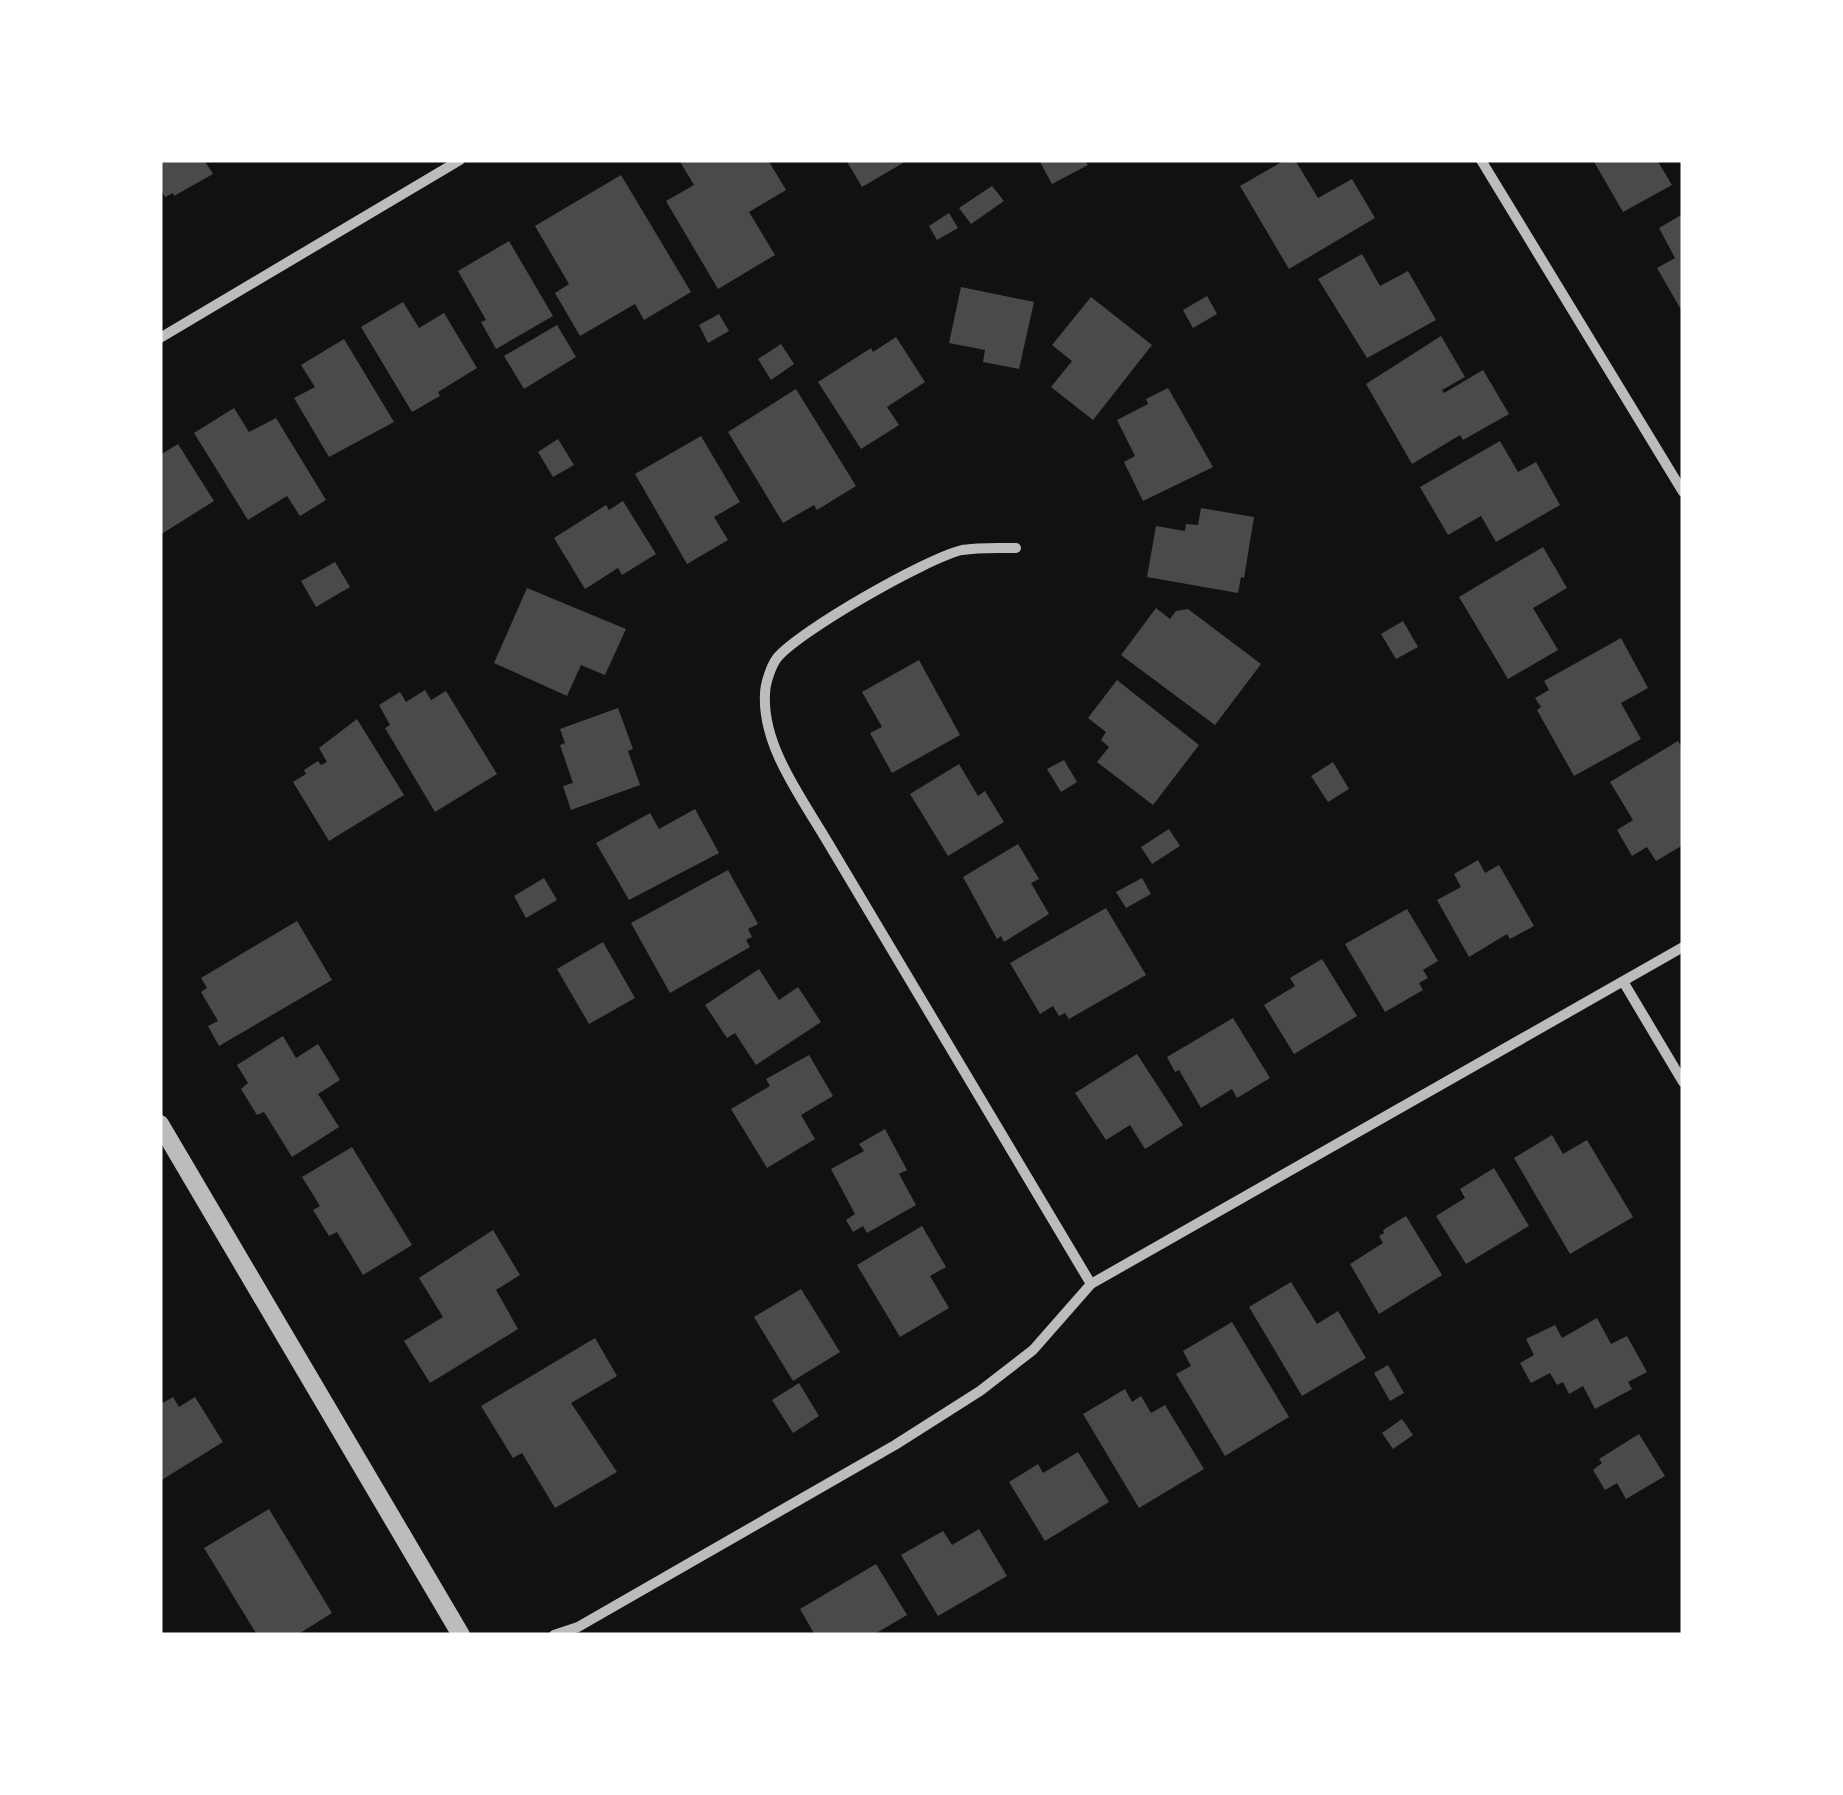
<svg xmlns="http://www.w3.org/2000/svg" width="1843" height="1795" viewBox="0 0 1843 1795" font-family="'PT Sans',sans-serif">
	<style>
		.building { fill: #4a4a4a }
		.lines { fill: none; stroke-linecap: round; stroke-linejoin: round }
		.minor { stroke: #bcbcbc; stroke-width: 10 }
		.tertiary { stroke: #bcbcbc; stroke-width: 18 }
	</style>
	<rect width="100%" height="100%" fill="#111"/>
	<!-- building -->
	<g class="building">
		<path d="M160 160H204L213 174 174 196 173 193 165 197 160 187Z"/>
		<path d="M679 160H768L786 190 749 212 775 255 718 289 666 201 694 185Z"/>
		<path d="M846 160H901L903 163 862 187Z"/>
		<path d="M1039 160H1085L1088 165 1052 184Z"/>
		<path d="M1285 160H1295L1318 198 1352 179 1375 218 1289 269 1240 186Z"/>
		<path d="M1593 160H1657L1672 185 1623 212Z"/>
		<path d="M621 175 691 292 644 320 635 304 580 336 555 293 569 284 535 226Z"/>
		<path d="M992 186 1004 201 971 224 959 208Z"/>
		<path d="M949 213 958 228 937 240 929 226Z"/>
		<path d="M1683 214V313L1657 268 1675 258 1659 228Z"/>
		<path d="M509 241 553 316 496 349 481 322 486 320 458 271Z"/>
		<path d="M1362 254 1380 286 1408 271 1436 320 1367 358 1318 279Z"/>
		<path d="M961 287 1034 302 1019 369 983 362 985 350 949 343Z"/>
		<path d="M1207 296 1217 314 1193 328 1183 310Z"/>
		<path d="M1091 297 1152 345 1093 420 1051 387 1072 361 1052 345Z"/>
		<path d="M403 302 419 328 444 313 477 368 438 392 440 396 412 412 361 327Z"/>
		<path d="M719 314 729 331 708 343 699 325Z"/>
		<path d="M557 325 576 357 524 389 504 356Z"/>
		<path d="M1441 336 1465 377 1442 390 1444 393 1483 370 1509 414 1463 440 1460 435 1412 464 1366 384Z"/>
		<path d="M896 337 925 382 887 407 899 425 861 449 818 382 871 348 873 352Z"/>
		<path d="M344 339 394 422 329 457 294 398 315 387 301 365Z"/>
		<path d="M781 344 794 364 771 380 758 359Z"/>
		<path d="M1168 388 1213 467 1143 501 1124 462 1135 456 1117 420 1148 404 1146 399Z"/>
		<path d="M796 389 856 486 817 510 814 505 783 523 728 432Z"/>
		<path d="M234 408 249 432 276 418 326 500 300 516 287 496 248 520 194 433Z"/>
		<path d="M701 436 740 502 714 517 728 540 687 564 635 474Z"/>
		<path d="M558 439 574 465 553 477 538 452Z"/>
		<path d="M1500 441 1518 472 1536 462 1560 505 1496 542 1481 516 1448 535 1420 487Z"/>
		<path d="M178 444 214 501 160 535V455Z"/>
		<path d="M623 501 656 554 622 575 618 568 585 589 554 538 606 505 609 510Z"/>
		<path d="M1201 508 1254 517 1244 578 1241 577 1238 593 1147 577 1156 526 1185 531 1186 524 1198 525Z"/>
		<path d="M1543 547 1567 588 1533 608 1558 650 1508 679 1459 597Z"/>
		<path d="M335 562 350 587 316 607 301 581Z"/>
		<path d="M527 588 626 629 605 675 581 665 567 696 494 663Z"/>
		<path d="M1156 608 1170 619 1176 611 1188 609 1261 664 1215 725 1121 655Z"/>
		<path d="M1403 621 1418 647 1396 659 1381 634Z"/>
		<path d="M1621 638 1648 688 1621 703 1641 739 1574 776 1537 710 1541 707 1535 698 1549 690 1544 681Z"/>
		<path d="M919 660 960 735 892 773 870 733 882 727 862 692Z"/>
		<path d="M1117 680 1199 745 1153 805 1097 762 1109 747 1101 740 1106 732 1088 718Z"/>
		<path d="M425 690 431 700 446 691 497 774 435 812 385 728 390 725 379 705 400 692 406 702Z"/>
		<path d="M618 708 633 749 628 751 640 785 571 810 563 786 573 783 560 745 565 743 560 729Z"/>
		<path d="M357 719 404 795 329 841 293 782 306 774 304 770 318 761 321 765 327 762 319 748Z"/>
		<path d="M1678 741 1683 749V845L1656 861 1647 847 1632 856 1617 830 1633 820 1610 782Z"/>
		<path d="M1064 760 1077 782 1061 792 1047 769Z"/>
		<path d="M1333 762 1349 789 1328 802 1311 776Z"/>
		<path d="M959 764 978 796 985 791 1004 822 948 856 910 794Z"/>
		<path d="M695 809 719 853 629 900 596 843 650 813 659 829Z"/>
		<path d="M1169 829 1180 846 1152 864 1141 847Z"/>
		<path d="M1018 844 1039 879 1031 883 1049 914 1004 942 1001 936 997 939 963 877Z"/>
		<path d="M1478 860 1485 873 1499 865 1534 926 1510 939 1507 934 1469 957 1437 900 1461 887 1454 874Z"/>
		<path d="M728 870 758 924 748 929 752 937 746 940 750 947 670 993 631 923Z"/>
		<path d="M544 878 557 900 526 918 514 896Z"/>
		<path d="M1142 878 1151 894 1126 908 1116 892Z"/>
		<path d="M1106 908 1146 975 1069 1019 1065 1013 1059 1016 1053 1006 1040 1014 1010 963Z"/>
		<path d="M1407 909 1438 961 1423 970 1428 978 1419 983 1423 990 1385 1012 1345 944Z"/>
		<path d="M297 921 332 980 219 1046 208 1026 218 1021 201 992 207 988 201 978Z"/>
		<path d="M603 942 635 998 589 1024 557 969Z"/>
		<path d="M1322 959 1357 1016 1294 1054 1264 1005 1295 986 1290 978Z"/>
		<path d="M759 969 779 1000 798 987 821 1022 756 1065 735 1033 727 1038 705 1005Z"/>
		<path d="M1233 1018 1270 1078 1237 1098 1232 1089 1201 1108 1179 1070 1175 1072 1167 1057Z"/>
		<path d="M283 1036 296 1058 318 1044 340 1080 318 1094 339 1127 292 1157 264 1112 257 1115 241 1089 248 1083 237 1065Z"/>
		<path d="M1137 1054 1183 1125 1145 1149 1130 1125 1106 1140 1075 1093Z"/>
		<path d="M809 1055 833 1096 801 1115 815 1139 767 1168 731 1109 770 1086 766 1079Z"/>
		<path d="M885 1129 907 1170 899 1174 916 1205 867 1233 863 1226 853 1232 846 1220 855 1214 831 1169 864 1151 859 1144Z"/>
		<path d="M1552 1135 1563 1154 1587 1140 1633 1217 1570 1254 1514 1158Z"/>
		<path d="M352 1147 412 1245 363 1275 337 1232 329 1236 313 1210 320 1206 302 1177Z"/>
		<path d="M1494 1168 1529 1226 1466 1264 1436 1216 1465 1198 1460 1189Z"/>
		<path d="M1406 1216 1442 1275 1379 1314 1350 1264 1383 1243 1379 1236 1384 1233 1383 1230Z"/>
		<path d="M922 1226 946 1267 930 1276 949 1308 900 1337 857 1265Z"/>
		<path d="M493 1230 520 1275 496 1290 518 1329 430 1383 404 1341 443 1317 419 1278Z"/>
		<path d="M1291 1282 1317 1324 1338 1311 1366 1358 1302 1396 1249 1307Z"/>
		<path d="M801 1289 840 1352 793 1381 754 1317Z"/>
		<path d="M1597 1318 1611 1344 1627 1336 1647 1372 1628 1382 1632 1389 1595 1409 1583 1386 1569 1394 1563 1382 1557 1385 1550 1373 1531 1383 1520 1363 1534 1355 1526 1339 1555 1325 1562 1338Z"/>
		<path d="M1232 1322 1289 1417 1225 1456 1176 1374 1191 1366 1183 1351Z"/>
		<path d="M595 1338 617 1376 571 1403 617 1472 555 1508 522 1453 513 1458 481 1406Z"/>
		<path d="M1388 1365 1404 1393 1390 1401 1374 1373Z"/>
		<path d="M799 1383 819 1416 793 1433 772 1400Z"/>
		<path d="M1125 1389 1132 1402 1141 1396 1151 1413 1165 1405 1204 1469 1139 1508 1083 1414Z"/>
		<path d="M173 1397 179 1407 195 1397 223 1442 160 1481V1399L163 1403Z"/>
		<path d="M1402 1419 1413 1435 1393 1449 1382 1433Z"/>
		<path d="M1639 1434 1665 1476 1626 1499 1617 1483 1605 1490 1593 1470 1602 1463 1599 1459Z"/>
		<path d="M1078 1452 1109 1502 1045 1541 1009 1482 1038 1464 1043 1473Z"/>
		<path d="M269 1509 332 1613 297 1635H257L204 1548Z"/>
		<path d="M979 1529 1007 1576 938 1616 901 1555 943 1531 952 1545Z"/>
		<path d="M876 1564 907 1615 873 1635H815L800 1609Z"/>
	</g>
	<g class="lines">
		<!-- minor -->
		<g class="minor">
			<path d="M1481 160 1683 492"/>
			<path d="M160 338 460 160"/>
			<path d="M1016 548C998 548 980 547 962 550 927 558 799 631 777 658 771 666 765 684 765 694 762 746 802 798 827 841L1091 1284"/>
			<path d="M1624 983 1683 1082"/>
			<path d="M554 1635 578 1627 895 1445 980 1391 1033 1350 1091 1284 1683 947"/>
		</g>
		<!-- tertiary -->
		<path class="tertiary" d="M160 1124 461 1635"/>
	</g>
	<!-- border -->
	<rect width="1843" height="1795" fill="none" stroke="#ffffff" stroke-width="325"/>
</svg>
